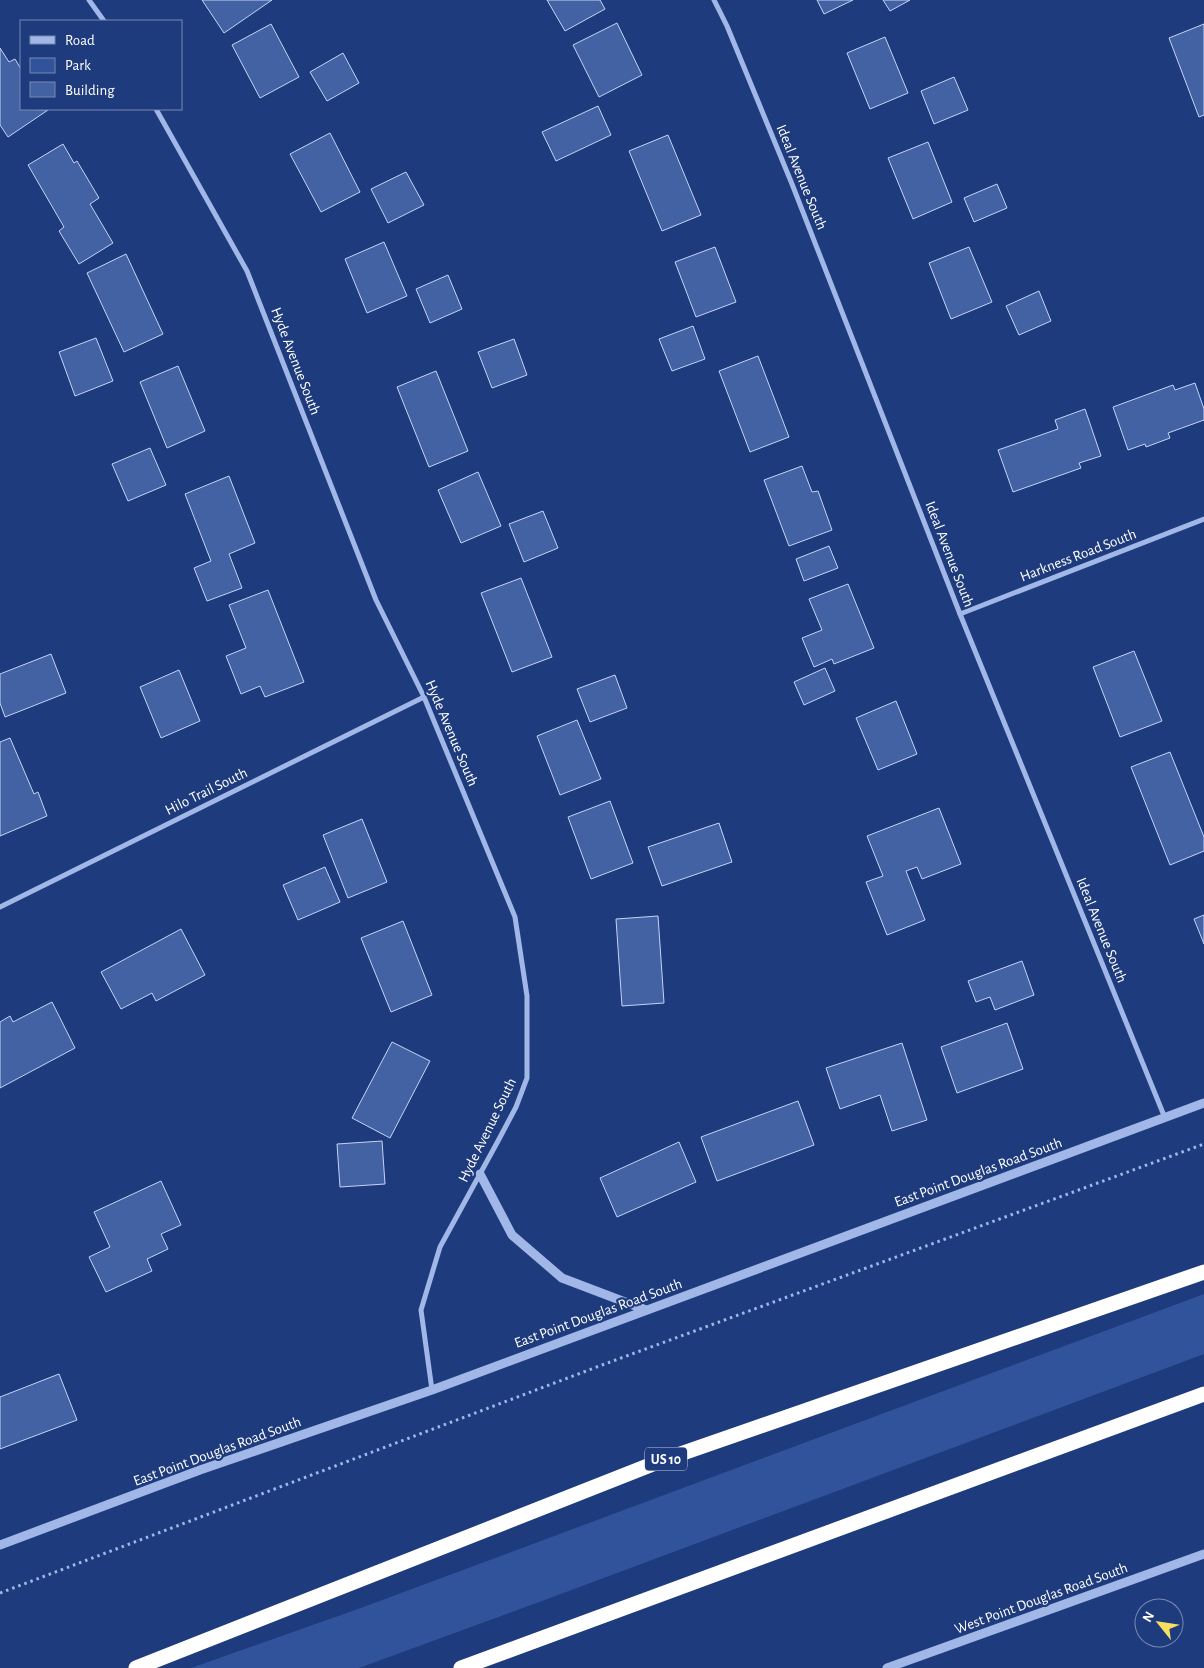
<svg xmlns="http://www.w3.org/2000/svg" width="1204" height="1668" viewBox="0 0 1204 1668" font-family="'Alegreya Sans',sans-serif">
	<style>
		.green { fill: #31539b }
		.building { fill: #4362a4; stroke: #c5d4f6 }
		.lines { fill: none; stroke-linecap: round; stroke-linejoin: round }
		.path { stroke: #a1b7e7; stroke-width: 3; stroke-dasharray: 2.5 4; stroke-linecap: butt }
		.minor { stroke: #a1b7e7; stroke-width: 5 }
		.tertiary { stroke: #a1b7e7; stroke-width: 9 }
		.motorway { stroke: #fff; stroke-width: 15 }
		.labels { text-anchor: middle; stroke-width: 4.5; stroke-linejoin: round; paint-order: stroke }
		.shield { fill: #1e3b7d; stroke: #bcc4d8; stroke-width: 1 }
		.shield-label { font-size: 14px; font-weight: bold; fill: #fff }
		.street-label { font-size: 15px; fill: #fff; stroke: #1e3b7d }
	</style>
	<rect width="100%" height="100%" fill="#1e3b7d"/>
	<!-- green -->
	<path class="green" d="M1204 1294V1354L542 1601 359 1668H191L358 1609Z"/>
	<!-- building -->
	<g class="building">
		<path d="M202 0H272L224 33Z"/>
		<path d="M547 0H600L605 9 565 31Z"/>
		<path d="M817 0H853L824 14Z"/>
		<path d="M883 0H910L890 11Z"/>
		<path d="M617 23 642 75 599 97 573 45Z"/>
		<path d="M271 24 299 77 260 98 232 45Z"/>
		<path d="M1204 24V115L1199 117 1169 38Z"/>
		<path d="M885 37 908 93 870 109 847 53Z"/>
		<path d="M0 48 9 62 15 59 21 69V109L48 110 8 137 0 125Z"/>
		<path d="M343 53 359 83 327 101 310 72Z"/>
		<path d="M954 77 968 110 934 124 921 91Z"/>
		<path d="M598 106 611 135 556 161 542 132Z"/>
		<path d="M330 133 360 192 321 212 290 154Z"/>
		<path d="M668 135 701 215 662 231 629 151Z"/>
		<path d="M928 142 952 202 913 219 888 158Z"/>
		<path d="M63 144 74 163 77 161 99 198 90 204 113 243 79 264 59 231 64 227 28 165Z"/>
		<path d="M406 172 424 205 388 223 371 189Z"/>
		<path d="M997 184 1007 208 974 222 964 198Z"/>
		<path d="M384 242 407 296 367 313 345 259Z"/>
		<path d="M715 247 736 302 696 317 675 262Z"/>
		<path d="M969 247 992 302 951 319 929 263Z"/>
		<path d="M126 254 163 334 124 352 87 273Z"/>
		<path d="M448 275 462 309 430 323 416 289Z"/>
		<path d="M1039 291 1051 321 1019 335 1006 306Z"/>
		<path d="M693 326 705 359 672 371 659 339Z"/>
		<path d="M96 338 113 381 75 396 59 352Z"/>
		<path d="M514 339 527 375 492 388 478 352Z"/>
		<path d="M758 356 789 437 750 452 719 371Z"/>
		<path d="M178 366 205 431 167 448 140 382Z"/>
		<path d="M436 371 468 451 429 467 397 387Z"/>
		<path d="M1195 383 1204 409V420L1168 433 1170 438 1146 447 1145 444 1128 450 1113 407 1173 385 1175 390Z"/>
		<path d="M1085 409 1101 456 1079 463 1081 468 1013 492 998 450 1058 429 1055 420Z"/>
		<path d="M150 448 166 485 128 501 112 464Z"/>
		<path d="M802 466 812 492 818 491 832 530 789 546 764 480Z"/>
		<path d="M478 472 501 526 461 543 438 490Z"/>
		<path d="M229 476 255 543 229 554 242 588 207 601 194 568 211 561 185 494Z"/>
		<path d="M543 511 558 548 524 562 509 524Z"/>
		<path d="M829 546 838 568 804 581 796 559Z"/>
		<path d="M521 578 552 657 512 672 481 593Z"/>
		<path d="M848 584 874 648 834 664 832 659 814 667 802 638 822 630 809 599Z"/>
		<path d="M268 590 304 682 265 697 260 686 241 694 226 656 246 648 229 605Z"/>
		<path d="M1134 651 1162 721 1120 737 1093 667Z"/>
		<path d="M51 654 66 693 5 717 0 703V674Z"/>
		<path d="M825 668 835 691 804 705 794 682Z"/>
		<path d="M179 670 200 721 161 738 140 687Z"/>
		<path d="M615 675 627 708 590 722 577 689Z"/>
		<path d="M896 701 917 754 878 770 856 718Z"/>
		<path d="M577 720 601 779 560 795 537 736Z"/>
		<path d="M10 738 34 794 38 792 47 816 0 836V742Z"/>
		<path d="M1170 752 1204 837V851L1170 865 1131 767Z"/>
		<path d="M610 801 633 863 591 879 568 817Z"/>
		<path d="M939 808 961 864 922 879 917 867 906 871 925 920 887 935 866 882 883 876 867 836Z"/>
		<path d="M362 819 387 882 348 898 323 835Z"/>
		<path d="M719 823 732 862 662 886 648 847Z"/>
		<path d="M325 867 340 902 298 920 283 885Z"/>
		<path d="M1204 915V944L1194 919Z"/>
		<path d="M658 916 664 1003 622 1006 616 919Z"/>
		<path d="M403 921 432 995 391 1012 361 938Z"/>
		<path d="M181 929 205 975 156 1001 152 993 121 1009 101 972Z"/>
		<path d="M1022 961 1034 995 995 1010 990 997 976 1002 968 981Z"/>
		<path d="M52 1002 75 1048 0 1088V1022L10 1016 13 1022Z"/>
		<path d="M1007 1023 1023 1069 957 1093 941 1047Z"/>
		<path d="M392 1042 430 1061 390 1138 352 1118Z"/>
		<path d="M902 1043 927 1120 892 1131 880 1095 840 1109 826 1068Z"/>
		<path d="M798 1101 814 1145 717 1181 701 1137Z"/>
		<path d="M382 1141 385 1184 340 1187 337 1144Z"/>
		<path d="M679 1142 696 1182 617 1217 600 1178Z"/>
		<path d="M161 1181 181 1225 161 1234 168 1249 147 1259 152 1271 106 1292 89 1257 110 1247 94 1212Z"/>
		<path d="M59 1374 77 1420 0 1449V1397Z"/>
	</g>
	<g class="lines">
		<!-- path -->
		<path class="path" d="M0 1593 602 1365 1204 1144"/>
		<!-- minor -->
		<g class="minor">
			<path d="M89 0 104 21"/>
			<path d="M714 0 727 26 792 184 960 614 1165 1118"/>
			<path d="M156 109 247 271 376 600 424 697 515 917 527 996V1078L516 1107 498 1141 440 1247 421 1310 432 1390"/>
			<path d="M960 614 1204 519"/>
			<path d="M0 907 424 697"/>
		</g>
		<!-- tertiary -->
		<g class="tertiary">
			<path d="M480 1174 512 1235 562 1278 646 1310"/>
			<path d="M0 1545 200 1470 432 1390 1204 1103"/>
			<path d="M887 1668 1204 1554"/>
		</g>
		<!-- motorway -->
		<g class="motorway">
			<path d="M136 1668 663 1460 1204 1272"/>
			<path d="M461 1668 1204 1394"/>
		</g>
	</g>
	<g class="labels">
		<!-- shield labels -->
		<rect class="shield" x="645" y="1447.5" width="42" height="23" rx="4"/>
		<g class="shield-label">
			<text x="666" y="1464">US 10</text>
		</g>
		<!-- street labels -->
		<g class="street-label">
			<text transform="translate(802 177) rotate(68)" y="5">Ideal Avenue South</text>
			<text transform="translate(296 361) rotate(69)" y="5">Hyde Avenue South</text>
			<text transform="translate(950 554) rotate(69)" y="5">Ideal Avenue South</text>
			<text transform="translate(1078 555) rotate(-21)" y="5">Harkness Road South</text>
			<text transform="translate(452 733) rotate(67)" y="5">Hyde Avenue South</text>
			<text transform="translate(206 791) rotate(-26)" y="5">Hilo Trail South</text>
			<text transform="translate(1102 930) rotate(68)" y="5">Ideal Avenue South</text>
			<text transform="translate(487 1130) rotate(-64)" y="5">Hyde Avenue South</text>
			<text transform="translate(978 1172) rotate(-20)" y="5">East Point Douglas Road South</text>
			<text transform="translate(598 1313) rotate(-20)" y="5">East Point Douglas Road South</text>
			<text transform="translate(217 1451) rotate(-20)" y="5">East Point Douglas Road South</text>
			<text transform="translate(1041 1598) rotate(-20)" y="5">West Point Douglas Road South</text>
		</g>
	</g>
	<!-- legend -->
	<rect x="20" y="20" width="162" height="90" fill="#1e3b7d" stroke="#7889b1"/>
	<rect x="30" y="36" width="25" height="8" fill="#a1b7e7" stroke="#7889b1"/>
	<text x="65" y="45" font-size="15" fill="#ffffff">Road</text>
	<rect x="30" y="58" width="25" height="15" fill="#31539b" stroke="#7889b1"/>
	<text x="65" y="70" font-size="15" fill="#ffffff">Park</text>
	<rect x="30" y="82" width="25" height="15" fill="#4362a4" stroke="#7889b1"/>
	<text x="65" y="95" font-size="15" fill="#ffffff">Building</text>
	<!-- north arrow -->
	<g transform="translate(1159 1623) rotate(300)"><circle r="24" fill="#1e3b7d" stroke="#7889b1"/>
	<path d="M0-4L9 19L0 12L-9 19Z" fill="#f6df60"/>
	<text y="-8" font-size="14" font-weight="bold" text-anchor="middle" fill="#ffffff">N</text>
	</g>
</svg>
